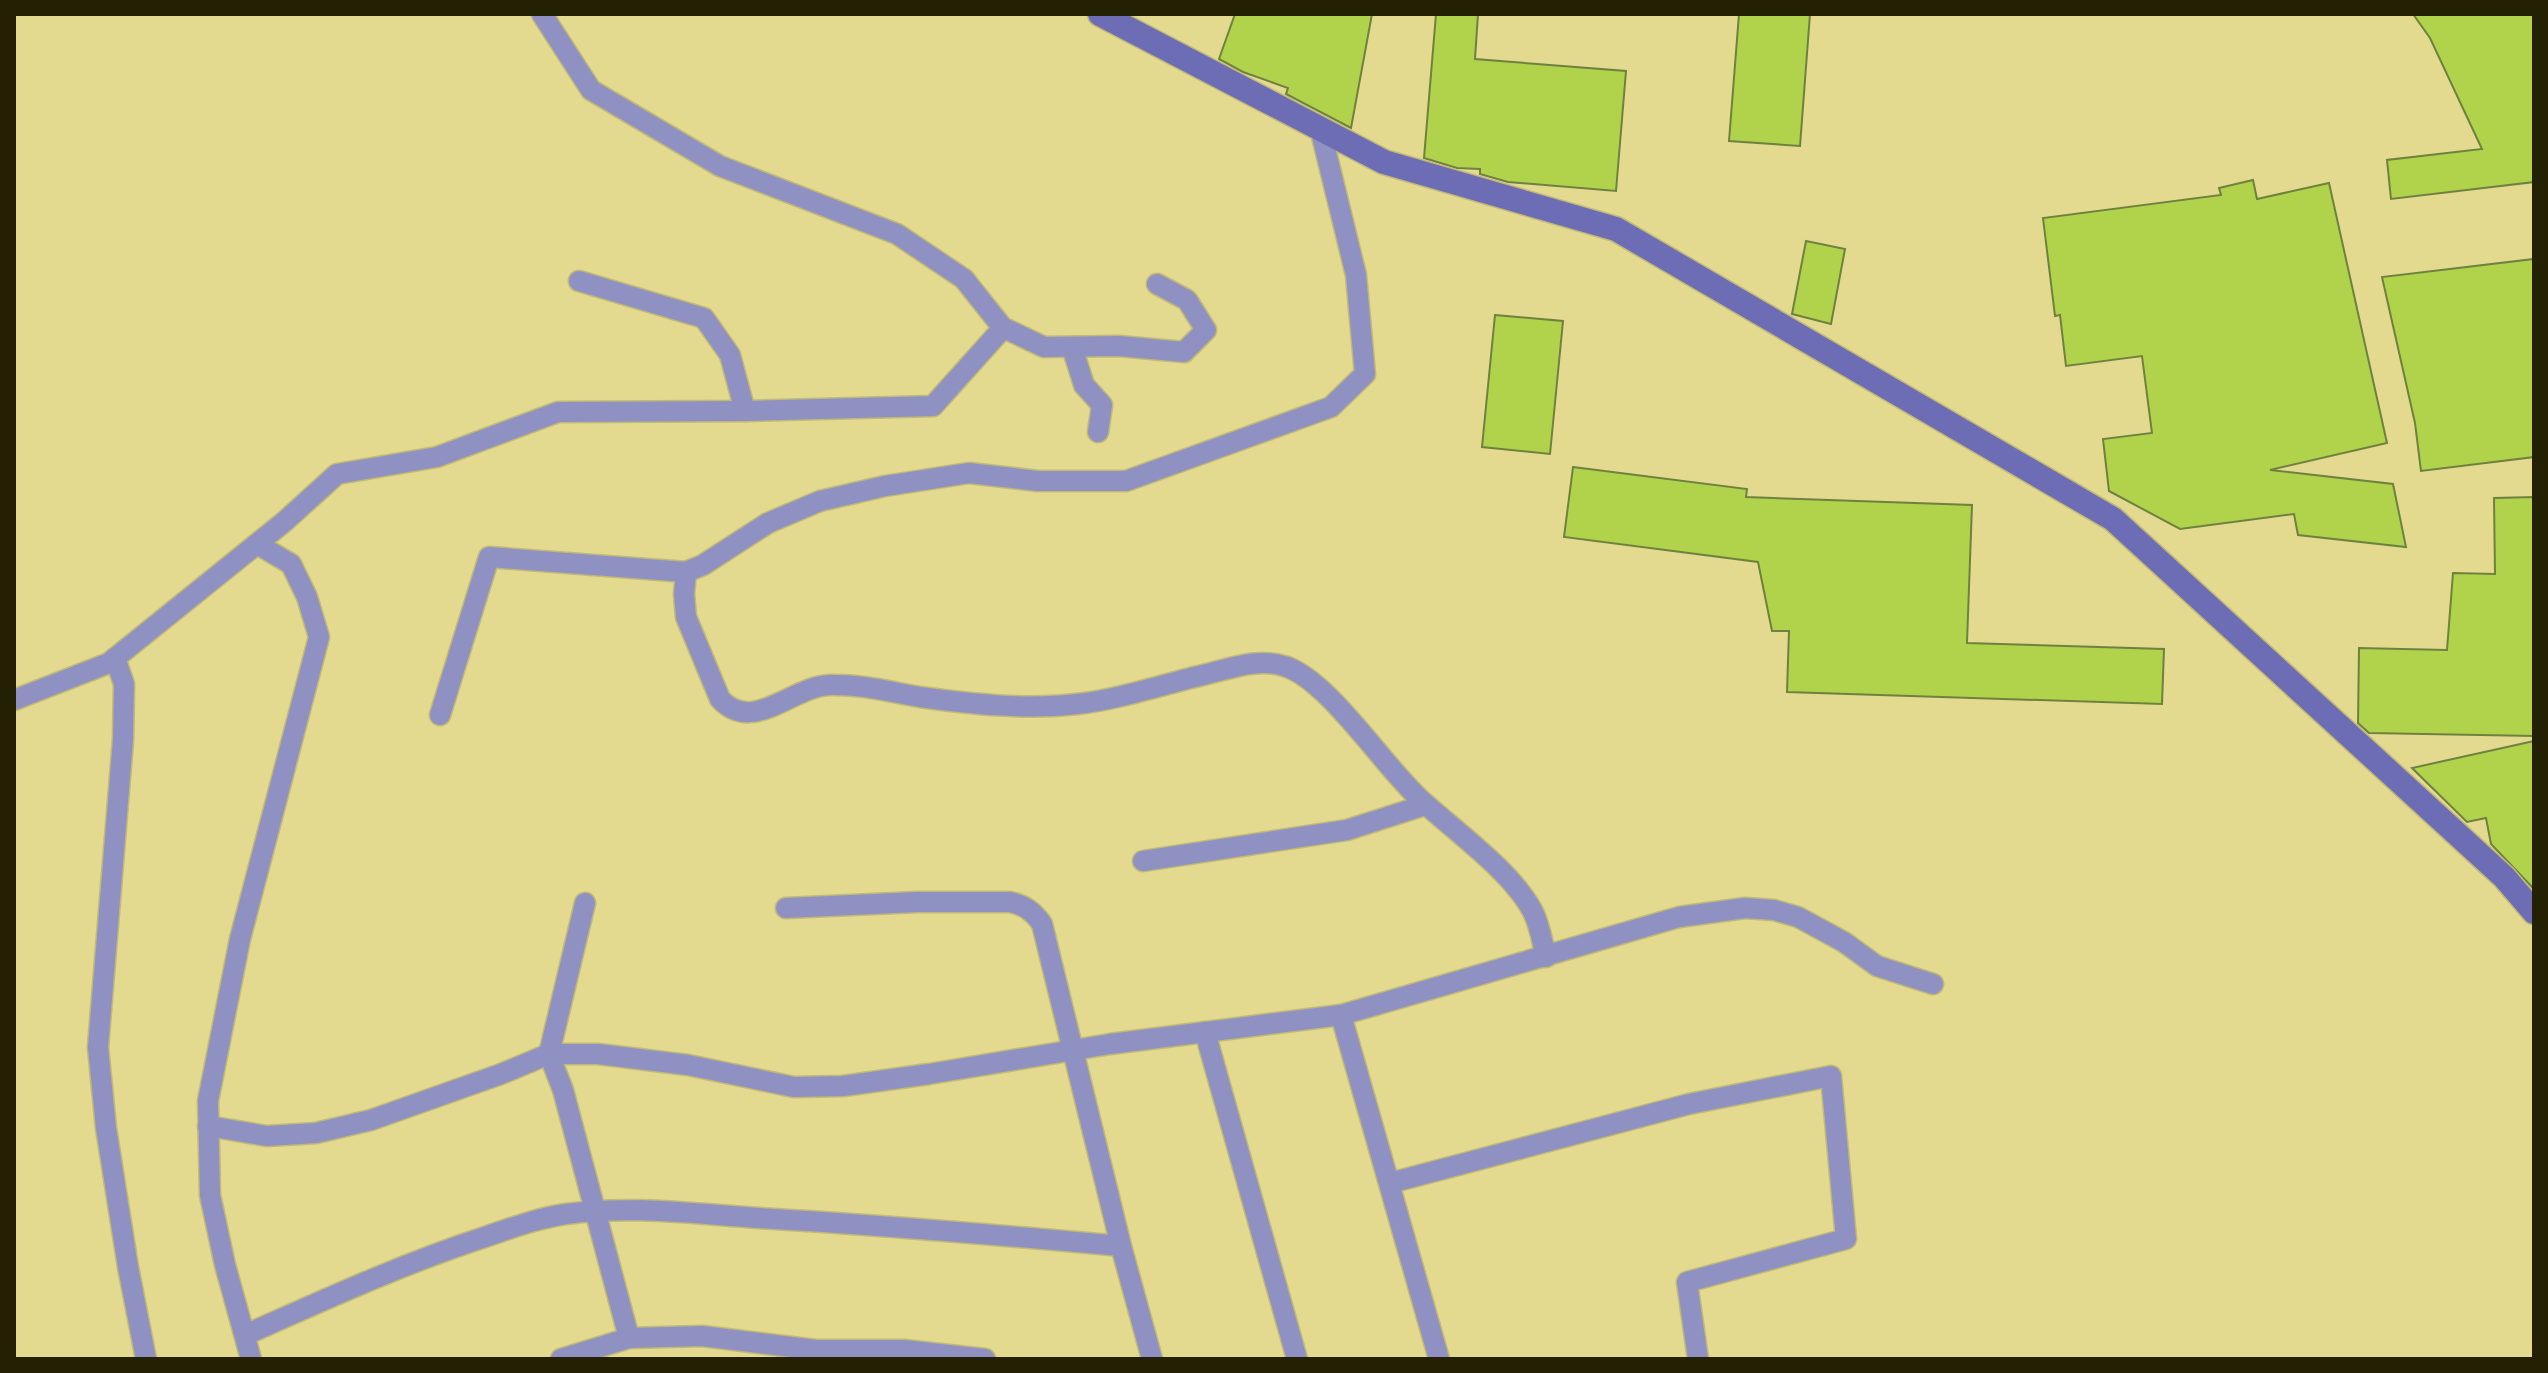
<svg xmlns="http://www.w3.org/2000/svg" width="2548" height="1373" viewBox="0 0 2548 1373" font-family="'Source Serif 4',serif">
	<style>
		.building { fill: #b1d34c; stroke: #6f813f; stroke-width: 2 }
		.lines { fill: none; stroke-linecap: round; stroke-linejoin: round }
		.street-casing { stroke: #c1b977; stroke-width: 23 }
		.secondary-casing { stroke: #c1b977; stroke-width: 27 }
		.street { stroke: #8f91c3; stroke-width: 20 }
		.secondary { stroke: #6d6db6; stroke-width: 24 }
	</style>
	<rect width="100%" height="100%" fill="#e3da90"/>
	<!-- building -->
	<g class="building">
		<path d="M1235 14H1372L1351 128 1286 94 1288 88 1243 72 1219 59Z"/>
		<path d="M1436 14H1478L1475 59 1626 71 1616 191 1508 182 1480 174V169L1457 168 1424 158Z"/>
		<path d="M1739 14H1810L1800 146 1729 141Z"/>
		<path d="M2413 14H2534V182L2391 199 2387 160 2482 149 2430 38Z"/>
		<path d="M2253 180 2257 199 2329 183 2387 443 2270 470 2393 484 2406 547 2298 535 2294 514 2180 529 2109 491 2103 439 2152 433 2142 356 2066 366 2060 315 2055 316 2043 218 2221 195 2219 188Z"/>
		<path d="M1806 241 1845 249 1831 324 1792 314Z"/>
		<path d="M2534 259V457L2421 471 2415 423 2382 277Z"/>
		<path d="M1495 315 1563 321 1550 454 1482 447Z"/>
		<path d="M1573 467 1747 489 1746 497 1972 505 1967 643 2164 649 2162 704 1787 692 1789 631H1772L1758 562 1564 537Z"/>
		<path d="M2534 497V736L2369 733 2358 723 2359 648 2447 650 2453 573 2495 574 2494 498Z"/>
		<path d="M2534 741V889L2491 844 2486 818 2467 822 2412 768Z"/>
	</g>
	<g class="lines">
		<!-- street casing -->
		<g class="street-casing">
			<g id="street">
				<path d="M579 281 704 318 730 355 745 411"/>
				<path d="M1002 327 1044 347 1119 346 1184 352 1206 330 1187 300 1157 284"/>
				<path d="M1072 347 1084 385 1102 405 1098 432"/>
				<path d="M686 572 684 594 686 617 720 699C753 735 792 686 830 685 860 684 891 692 920 697 971 704 1026 710 1077 704 1121 699 1164 684 1207 674 1232 668 1258 658 1284 666 1327 678 1384 767 1421 800 1455 831 1511 871 1532 910 1540 924 1542 942 1546 957"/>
				<path d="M115 658 124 684 123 740 98 1047 106 1128 128 1267 146 1359"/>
				<path d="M14 700 109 663 284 522 337 474 437 457 558 412 745 411 933 406 1003 328 964 279 897 234 720 166 591 90 542 14"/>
				<path d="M440 715 489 557 686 572 703 565 768 523 820 501 885 486 969 473 1038 481H1126L1331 407 1365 374 1356 275 1320 128"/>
				<path d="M1143 861 1347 830 1425 805"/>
				<path d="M585 903 549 1054 563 1090 629 1338"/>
				<path d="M786 908 917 902H1010C1024 905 1033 911 1042 924L1121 1246 1152 1359"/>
				<path d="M1341 1015 1439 1359"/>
				<path d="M1205 1032 1297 1359"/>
				<path d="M208 1126 267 1136 316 1133 371 1120 501 1074 549 1054H598L688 1065 794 1087 843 1086 929 1074 1110 1044 1341 1015 1679 917 1745 908 1774 910 1798 917 1844 942 1877 966 1933 984"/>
				<path d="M1390 1183 1689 1104 1831 1076 1846 1239 1687 1282 1698 1359"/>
				<path d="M245 1335C324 1300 402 1264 485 1237 511 1228 538 1218 566 1214 629 1205 696 1214 759 1218 880 1225 1000 1235 1121 1246"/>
				<path d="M251 1359 225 1265 210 1195 208 1101 240 939 319 637 307 597 291 564 257 544"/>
				<path d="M561 1359 629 1338 702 1336 816 1350H904L985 1359"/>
			</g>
		</g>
		<!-- secondary casing -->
		<g class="secondary-casing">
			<path id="secondary" d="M1100 14 1384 162 1616 229 2113 519 2504 877 2534 912"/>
		</g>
		<!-- street -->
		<use href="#street" class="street"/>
		<!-- secondary -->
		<use href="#secondary" class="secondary"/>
	</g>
	<!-- border -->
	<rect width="2548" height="1373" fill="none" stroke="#242003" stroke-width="32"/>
</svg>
